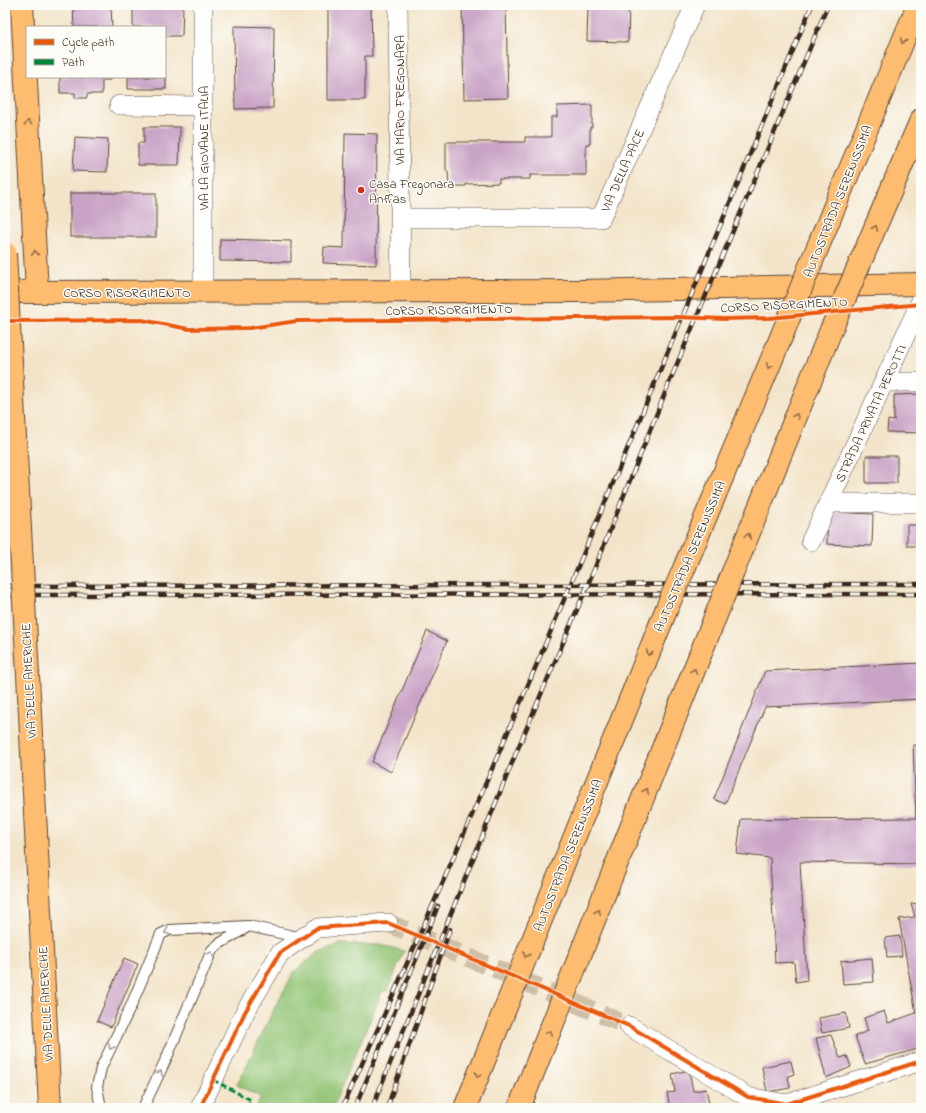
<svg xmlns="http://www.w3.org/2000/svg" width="926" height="1113" viewBox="0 0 926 1113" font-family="'Indie Flower',sans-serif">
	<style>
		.green { fill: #92c474; stroke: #667749 }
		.building { fill: #c9a3c6 }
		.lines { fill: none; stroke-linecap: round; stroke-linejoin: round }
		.street-tunnel { stroke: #cebfa7; stroke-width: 19; stroke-dasharray: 19 10; stroke-linecap: butt }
		.lane-casing { stroke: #574638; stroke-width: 12 }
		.street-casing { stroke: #574638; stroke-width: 20 }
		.primary-casing { stroke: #574638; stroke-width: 24 }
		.highway-casing { stroke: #574638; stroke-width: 24 }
		.lane { stroke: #fff; stroke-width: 10 }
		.street { stroke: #fff; stroke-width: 19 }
		.primary { stroke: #fdbc70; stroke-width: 22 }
		.highway { stroke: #fdbc70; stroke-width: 22 }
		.rail-casing { stroke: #3b2a1e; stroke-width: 4.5 }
		.rail { stroke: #fdfcf7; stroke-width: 3; stroke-dasharray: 9; stroke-linecap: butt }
		.primary-bridge-casing { stroke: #574638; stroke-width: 24; stroke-linecap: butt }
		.highway-bridge-casing { stroke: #574638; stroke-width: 24; stroke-linecap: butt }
		.primary-bridge { stroke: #fdbc70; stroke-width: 22 }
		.highway-bridge { stroke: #fdbc70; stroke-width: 22 }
		.quiet { stroke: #00873e; stroke-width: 3; stroke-dasharray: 6 3; stroke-linecap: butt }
		.cycleway-casing { stroke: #fdfcf7; stroke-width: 6 }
		.cycleway { stroke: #e8590c; stroke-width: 4 }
		.oneway { stroke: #926c43 }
		.oneway2 { stroke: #a79f9a }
		.poi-dot { fill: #c8321e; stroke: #fdfcf7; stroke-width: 1.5 }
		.labels { text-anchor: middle; stroke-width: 3; stroke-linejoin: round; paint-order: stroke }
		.street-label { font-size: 13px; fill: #3b2a1e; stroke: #fdfcf7 }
		.poi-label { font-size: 13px; fill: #3b2a1e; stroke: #fdfcf7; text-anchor: start }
	</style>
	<rect width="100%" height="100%" fill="#fdfcf7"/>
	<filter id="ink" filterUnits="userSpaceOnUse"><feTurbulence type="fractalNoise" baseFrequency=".025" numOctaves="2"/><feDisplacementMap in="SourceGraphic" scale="8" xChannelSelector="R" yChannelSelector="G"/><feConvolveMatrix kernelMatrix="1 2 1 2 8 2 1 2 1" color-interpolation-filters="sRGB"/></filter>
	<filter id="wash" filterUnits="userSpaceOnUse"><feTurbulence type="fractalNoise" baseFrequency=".012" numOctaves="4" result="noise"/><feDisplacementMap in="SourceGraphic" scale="16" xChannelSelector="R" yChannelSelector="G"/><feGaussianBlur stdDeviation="0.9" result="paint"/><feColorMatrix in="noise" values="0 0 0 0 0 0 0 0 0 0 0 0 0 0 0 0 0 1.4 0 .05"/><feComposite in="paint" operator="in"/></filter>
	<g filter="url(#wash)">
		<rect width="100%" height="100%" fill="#f3e4c9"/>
		<!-- green -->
		<path class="green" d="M340 944 381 945 404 951 387 992 383 990 332 1108H256L261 1097 237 1085 277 1003 294 972 319 952Z"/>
		<g id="blocks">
			<!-- building -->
			<g class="building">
				<path d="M73 5H111L112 27H74Z"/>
				<path d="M142 5H183L182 36H165V27H133V8H142Z"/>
				<path d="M328 5H371L372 56H365V100H328Z"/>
				<path d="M462 5H506L508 98 464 99Z"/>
				<path d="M588 5H629L628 42 587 41Z"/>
				<path d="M234 26 274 27 273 108 235 109Z"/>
				<path d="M60 77H110V80H102V94H87V98H75V93H60Z"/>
				<rect x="128" y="77" width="38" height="12"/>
				<path d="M592 105V127H590V144H586V175H530V179H499V183L466 184V186H449L448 171H446V142H525V137H551V117H557V106Z"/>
				<path d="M144 127H180L179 165H138V143H144Z"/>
				<path d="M345 133 377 134 376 265 323 263 324 247 344 248Z"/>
				<path d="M75 137 108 139 107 172 73 171Z"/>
				<rect x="70" y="193" width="86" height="44"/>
				<path d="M220 239 291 241V262L220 261Z"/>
				<path d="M921 394V433L887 432 888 420 894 421V395Z"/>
				<rect x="866" y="456" width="31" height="27"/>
				<path d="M828 512 873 514 872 546 827 544Z"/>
				<rect x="907" y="525" width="14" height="21"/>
				<path d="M427 631 447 641 391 772 372 762Z"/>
				<path d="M921 663V699L765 707 725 804 714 799 765 671Z"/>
				<path d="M913 745H921V864L800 862 807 980 796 982 794 962 775 963 770 858 737 854 741 819 916 818Z"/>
				<path d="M921 903V1048L865 1064 855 1036 868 1031 864 1018 884 1011 888 1023 916 1013 899 919 915 917 911 904Z"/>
				<path d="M900 936 902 956 887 957 885 938Z"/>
				<path d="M124 958 138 964 111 1027 97 1021Z"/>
				<path d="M872 958 874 982 843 984 841 961Z"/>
				<path d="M846 1013 849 1028 822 1033 819 1018Z"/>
				<path d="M831 1035 840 1058 847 1056 851 1067 826 1078 816 1038Z"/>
				<path d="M791 1061 794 1074 788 1076 790 1088 767 1092 762 1067Z"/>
				<path d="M689 1070 693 1091 706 1089 709 1103 684 1108H670L667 1093 675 1092 672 1074Z"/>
			</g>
		</g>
	</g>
	<g filter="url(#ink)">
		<use href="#blocks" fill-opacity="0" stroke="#574638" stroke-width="1"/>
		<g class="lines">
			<!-- street-tunnel -->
			<path class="street-tunnel" d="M388 923 629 1026"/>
			<!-- lane casing -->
			<g class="lane-casing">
				<g id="lane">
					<path d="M249 926 302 938"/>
					<path d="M101 1108 97 1087 101 1068 131 1006 161 934 170 930 249 926 219 944 212 950 167 1057 143 1108"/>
				</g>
			</g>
			<!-- street casing -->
			<g class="street-casing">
				<g id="street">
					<path d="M203 5V292"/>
					<path d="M398 5 401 291"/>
					<path d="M119 105 203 106"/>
					<path d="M400 218H601L695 5"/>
					<path d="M884 382H921"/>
					<path d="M829 503H921"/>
					<path d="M811 541 921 301"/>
					<path d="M629 1026 748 1097 787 1104 921 1061"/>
					<path d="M200 1108 245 1012 280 953 317 928 388 923"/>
				</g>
			</g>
			<!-- primary casing -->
			<g class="primary-casing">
				<g id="primary">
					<path d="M22 5 37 292"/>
					<path d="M5 292 580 291 921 284"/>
					<path d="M28 675 50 1108"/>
				</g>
			</g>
			<!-- highway casing -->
			<g class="highway-casing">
				<g id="highway">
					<path d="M812 261 918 5"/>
					<path d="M860 263 921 120"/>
					<path d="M683 571 784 330"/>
					<path d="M733 572 831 330"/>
					<path d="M465 1108 669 603"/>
					<path d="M519 1108 720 605"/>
				</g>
			</g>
			<!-- lane -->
			<use href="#lane" class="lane"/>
			<!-- street -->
			<use href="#street" class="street"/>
			<!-- primary -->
			<use href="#primary" class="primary"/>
			<!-- highway -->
			<use href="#highway" class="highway"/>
			<!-- rail casing -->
			<g class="rail-casing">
				<g id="rail">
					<path d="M5 586 921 584"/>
					<path d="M5 595 921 594"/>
					<path d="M342 1108C508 744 658 374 812 5"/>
					<path d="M355 1108 438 906"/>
					<path d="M372 1108 516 753 594 570 669 383 828 5"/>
					<path d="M387 1108 450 929"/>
				</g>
			</g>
			<!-- rail -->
			<use href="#rail" class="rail"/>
			<!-- primary-bridge casing -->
			<g class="primary-bridge-casing">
				<path id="primary-bridge" d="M5 253 28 675"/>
			</g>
			<!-- highway-bridge casing -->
			<g class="highway-bridge-casing">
				<g id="highway-bridge">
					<path d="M784 330 812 261"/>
					<path d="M831 330 860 263"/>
					<path d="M669 603 683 571"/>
					<path d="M720 605 733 572"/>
				</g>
			</g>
			<!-- primary-bridge -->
			<use href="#primary-bridge" class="primary-bridge"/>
			<!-- highway-bridge -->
			<use href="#highway-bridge" class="highway-bridge"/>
			<!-- quiet -->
			<path class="quiet" d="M213 1080 251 1100 247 1108"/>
			<!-- cycleway casing -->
			<g class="cycleway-casing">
				<g id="cycleway">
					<path d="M5 321 142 320 189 329 250 328 297 321 676 317 725 319 769 318 921 304"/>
					<path d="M200 1108 245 1012 280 953 317 928 388 923 629 1026 748 1097 787 1104 921 1061"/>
				</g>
			</g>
			<!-- cycleway -->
			<use href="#cycleway" class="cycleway"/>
		</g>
		<!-- one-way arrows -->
		<defs><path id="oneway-chevron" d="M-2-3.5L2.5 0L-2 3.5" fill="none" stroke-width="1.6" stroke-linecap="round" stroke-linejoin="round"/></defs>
		<g class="oneway">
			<use href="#oneway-chevron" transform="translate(903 41) rotate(113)"/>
			<use href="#oneway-chevron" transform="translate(28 123) rotate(-93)"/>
			<use href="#oneway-chevron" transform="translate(875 228) rotate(-67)"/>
			<use href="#oneway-chevron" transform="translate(35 253) rotate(-93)"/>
			<use href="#oneway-chevron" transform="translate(769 366) rotate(113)"/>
			<use href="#oneway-chevron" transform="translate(796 416) rotate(-68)"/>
			<use href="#oneway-chevron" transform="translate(748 536) rotate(-68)"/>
			<use href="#oneway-chevron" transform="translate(649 653) rotate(112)"/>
			<use href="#oneway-chevron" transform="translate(694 671) rotate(-68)"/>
			<use href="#oneway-chevron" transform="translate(646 791) rotate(-68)"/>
			<use href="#oneway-chevron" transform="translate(598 912) rotate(-68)"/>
			<use href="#oneway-chevron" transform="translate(526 955) rotate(112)"/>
			<use href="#oneway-chevron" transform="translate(549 1033) rotate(-68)"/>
			<use href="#oneway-chevron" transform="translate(478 1075) rotate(112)"/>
		</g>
		<g class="oneway2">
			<use href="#oneway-chevron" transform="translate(167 932) rotate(159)"/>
			<use href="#oneway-chevron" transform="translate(211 954) rotate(-61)"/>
			<use href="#oneway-chevron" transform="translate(111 1047) rotate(115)"/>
			<use href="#oneway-chevron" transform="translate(160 1073) rotate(-65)"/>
		</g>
	</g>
	<!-- markers -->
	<circle class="poi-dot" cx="361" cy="190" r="4"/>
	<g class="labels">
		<!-- street labels -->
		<g class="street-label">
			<text transform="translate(399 100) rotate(-90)" y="5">VIA MARIO FREGONARA</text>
			<text transform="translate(203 148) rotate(-90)" y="5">VIA LA GIOVANE ITALIA</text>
			<text transform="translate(622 170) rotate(-66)" y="5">VIA DELLA PACE</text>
			<text transform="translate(837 201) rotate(-68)" y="5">AUTOSTRADA SERENISSIMA</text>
			<text x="127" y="297">CORSO RISORGIMENTO</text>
			<text transform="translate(784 304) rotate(-3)" y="5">CORSO RISORGIMENTO</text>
			<text transform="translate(449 309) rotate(-1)" y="5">CORSO RISORGIMENTO</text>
			<text transform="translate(870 413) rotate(-65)" y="5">STRADA PRIVATA PEROTTI</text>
			<text transform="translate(689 556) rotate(-67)" y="5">AUTOSTRADA SERENISSIMA</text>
			<text transform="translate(28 681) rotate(-93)" y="5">VIA DELLE AMERICHE</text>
			<text transform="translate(567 855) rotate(-68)" y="5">AUTOSTRADA SERENISSIMA</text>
			<text transform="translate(45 1004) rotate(-93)" y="5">VIA DELLE AMERICHE</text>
		</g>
		<!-- poi labels -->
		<g class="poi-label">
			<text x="369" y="188">Casa Fregonara<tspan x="369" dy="15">Anffas</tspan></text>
		</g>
	</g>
	<!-- margin -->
	<rect width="926" height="1113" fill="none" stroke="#fdfcf7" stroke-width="20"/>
	<!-- legend -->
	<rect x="26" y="26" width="140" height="52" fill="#fdfcf7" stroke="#afa8a0"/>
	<rect x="34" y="39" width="20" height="6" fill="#e8590c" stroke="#afa8a0"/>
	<text x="62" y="46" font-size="12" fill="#3b2a1e">Cycle path</text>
	<rect x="34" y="59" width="20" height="6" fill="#00873e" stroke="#afa8a0"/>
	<text x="62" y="66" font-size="12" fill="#3b2a1e">Path</text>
</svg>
